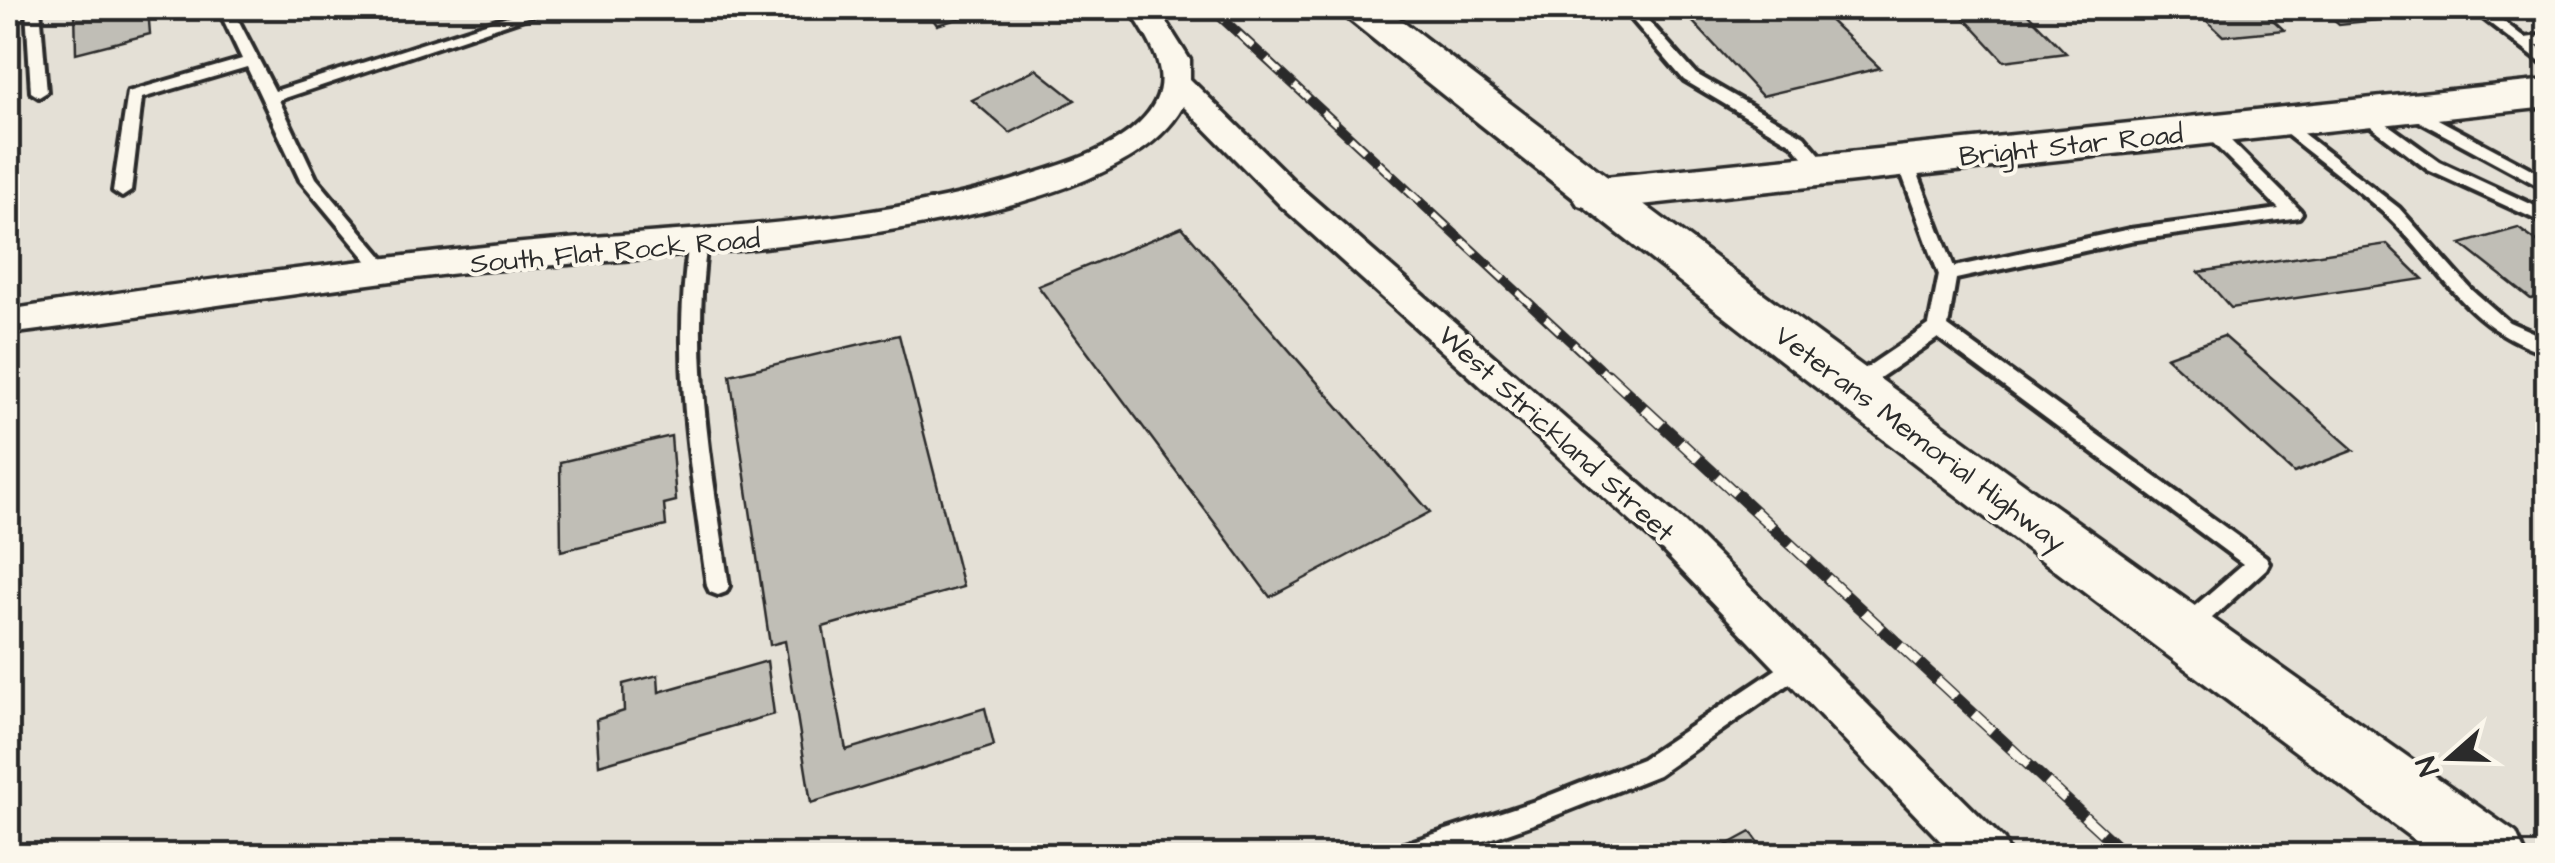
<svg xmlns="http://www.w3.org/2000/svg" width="2555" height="863" viewBox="0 0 2555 863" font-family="'Architects Daughter',sans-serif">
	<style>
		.built { fill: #e4e0d6 }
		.building { fill: #c0beb6; stroke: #2b2b2b; stroke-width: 2.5 }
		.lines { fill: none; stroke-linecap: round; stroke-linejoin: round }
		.lane-casing { stroke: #2b2b2b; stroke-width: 8 }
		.street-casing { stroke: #2b2b2b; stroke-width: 7 }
		.secondary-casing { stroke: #2b2b2b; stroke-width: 7 }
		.primary-casing { stroke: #2b2b2b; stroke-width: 7 }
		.lane { fill: #fbf7ec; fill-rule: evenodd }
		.street { fill: #fbf7ec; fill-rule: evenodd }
		.secondary { fill: #fbf7ec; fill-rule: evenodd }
		.primary { fill: #fbf7ec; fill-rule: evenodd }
		.rail-far1-casing { stroke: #2b2b2b; stroke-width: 10 }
		.rail-casing { stroke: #2b2b2b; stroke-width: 12 }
		.rail-far1 { stroke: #fbf7ec; stroke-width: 6; stroke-dasharray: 19; stroke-linecap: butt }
		.rail { stroke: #fbf7ec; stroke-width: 9; stroke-dasharray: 25; stroke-linecap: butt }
		.labels { text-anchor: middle; stroke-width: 8; stroke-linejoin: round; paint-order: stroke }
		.street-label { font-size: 28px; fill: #2b2b2b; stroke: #fbf7ec }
	</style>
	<rect width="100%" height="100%" fill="#f3efe4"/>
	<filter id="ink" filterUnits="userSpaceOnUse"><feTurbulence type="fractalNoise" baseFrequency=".01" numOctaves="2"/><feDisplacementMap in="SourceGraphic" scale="20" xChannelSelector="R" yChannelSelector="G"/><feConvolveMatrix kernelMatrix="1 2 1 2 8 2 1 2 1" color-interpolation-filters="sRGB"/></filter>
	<g filter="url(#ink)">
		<!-- built -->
		<rect class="built" x="8" y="8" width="2539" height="847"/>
		<!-- building -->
		<g class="building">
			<path d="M75 8H148L150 34 76 53Z"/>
			<path d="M925 8H982L984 11 937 25Z"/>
			<path d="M1680 8H1817L1880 68 1762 96Z"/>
			<path d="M1955 8H2022L2066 53 2004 61Z"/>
			<path d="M2193 8H2260L2284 30 2223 36Z"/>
			<path d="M2321 8H2406L2416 16 2339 24Z"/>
			<path d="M1036 69 1075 100 1010 133 972 100Z"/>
			<path d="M1182 227 1430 512 1270 597 1038 286Z"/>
			<path d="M2518 228 2548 250V294L2531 299 2461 244Z"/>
			<path d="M2387 244 2423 279 2231 308 2199 272Z"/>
			<path d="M899 335 963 587 823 627 846 750 985 708 994 746 811 803 785 641 770 645 730 375Z"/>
			<path d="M2224 336 2354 450 2294 473 2166 357Z"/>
			<path d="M671 436 676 501 664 504 666 526 561 551 560 462Z"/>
			<path d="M767 661 774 714 599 765 596 720 624 711 623 684 658 675 659 692Z"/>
			<path d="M1751 832 1769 856H1707Z"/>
		</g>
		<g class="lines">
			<!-- lane casing -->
			<g class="lane-casing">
				<g id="lane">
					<path d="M26 8H40L47 92 39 97 31 92Z"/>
					<path d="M218 8H232L275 91 533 8H554L279 100 316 178 392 268 395 272 386 278 380 276 300 180 247 67 142 98 131 191 122 197 113 191 128 92 242 59Z"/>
					<path d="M1622 8H1637L1696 74 1804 136 1830 166V174H1818L1792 144 1684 80Z"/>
					<path d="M2470 8H2486L2525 38 2548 35V45L2536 46 2548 55V68Z"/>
					<path d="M2408 103 2548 178V191L2402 112 2400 108Z"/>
					<path d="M2365 108 2440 162 2548 212V225L2428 170 2359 117 2357 113Z"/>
					<path d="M2282 117 2399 208 2471 289 2509 322 2548 339V354C2461 326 2445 270 2385 214 2350 183 2312 155 2276 126L2274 122Z"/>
					<path d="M2209 124 2215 125 2299 209 2302 213 2299 217 2130 241 1956 279 1948 326 2266 557 2269 563 2266 569 2190 638 2182 641 2174 638 2171 631 2174 624 2243 564 1938 338 1859 392H1845L1842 387 1845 382 1929 325 1939 275 1897 161 1899 157 1905 156 1913 161 1954 267 2130 229 2279 209 2203 133 2201 129Z"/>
					<path d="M698 237 707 243C690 359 712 471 729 586L726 592 718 595 710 592 707 586C691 471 671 359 689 243Z"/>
					<path d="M1799 654 1807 657 1810 664 1807 671 1658 775 1539 822 1441 856H1392L1395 848 1404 844 1538 800 1642 759Z"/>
				</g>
			</g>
			<!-- street casing -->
			<g class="street-casing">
				<path id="street" d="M1129 8H1157L1190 60V79L1303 190 1685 523 2004 840 2010 856H1955L1657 545 1281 206 1183 106C1109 249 602 256 449 274 302 291 155 316 8 334V310C172 283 337 263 502 245 682 226 866 230 1039 172 1074 161 1114 148 1140 122 1181 82 1152 46 1129 8Z"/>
			</g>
			<!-- secondary casing -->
			<g class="secondary-casing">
				<path id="secondary" d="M2548 80V107L1595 210 1578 205 1571 194 1578 183 1595 178Z"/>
			</g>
			<!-- primary casing -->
			<g class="primary-casing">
				<path id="primary" d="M1341 8H1386C1755 294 2134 565 2516 833L2526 856H2436C2067 582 1703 305 1346 17Z"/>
			</g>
			<!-- lane -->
			<use href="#lane" class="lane"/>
			<!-- street -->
			<use href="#street" class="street"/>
			<!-- secondary -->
			<use href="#secondary" class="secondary"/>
			<!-- primary -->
			<use href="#primary" class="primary"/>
			<!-- rail-far1 casing -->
			<g class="rail-far1-casing">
				<path id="rail-far1" d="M1211 8 1609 377"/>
			</g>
			<!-- rail casing -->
			<g class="rail-casing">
				<path id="rail" d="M1607 374 2127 856"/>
			</g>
			<!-- rail-far1 -->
			<use href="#rail-far1" class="rail-far1"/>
			<!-- rail -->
			<use href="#rail" class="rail"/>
		</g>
	</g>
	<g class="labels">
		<!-- street labels -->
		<g class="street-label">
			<text transform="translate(2071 144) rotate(-6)" y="10">Bright Star Road</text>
			<text transform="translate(615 250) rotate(-5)" y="10">South Flat Rock Road</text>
			<text transform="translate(1557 433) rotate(42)" y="10">West Strickland Street</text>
			<text transform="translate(1921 438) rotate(37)" y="10">Veterans Memorial Highway</text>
		</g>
	</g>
	<!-- margin -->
	<rect width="2555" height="863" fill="none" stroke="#fbf7ec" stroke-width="40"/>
	<rect x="20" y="20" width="2515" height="823" fill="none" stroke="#2b2b2b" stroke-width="4" filter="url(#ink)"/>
	<!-- north arrow -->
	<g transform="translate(2450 758) rotate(250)" stroke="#fbf7ec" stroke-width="8" paint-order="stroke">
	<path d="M0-8L18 38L0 25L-18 38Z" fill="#2b2b2b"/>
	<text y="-15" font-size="28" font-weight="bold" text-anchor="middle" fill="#2b2b2b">N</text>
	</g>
</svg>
